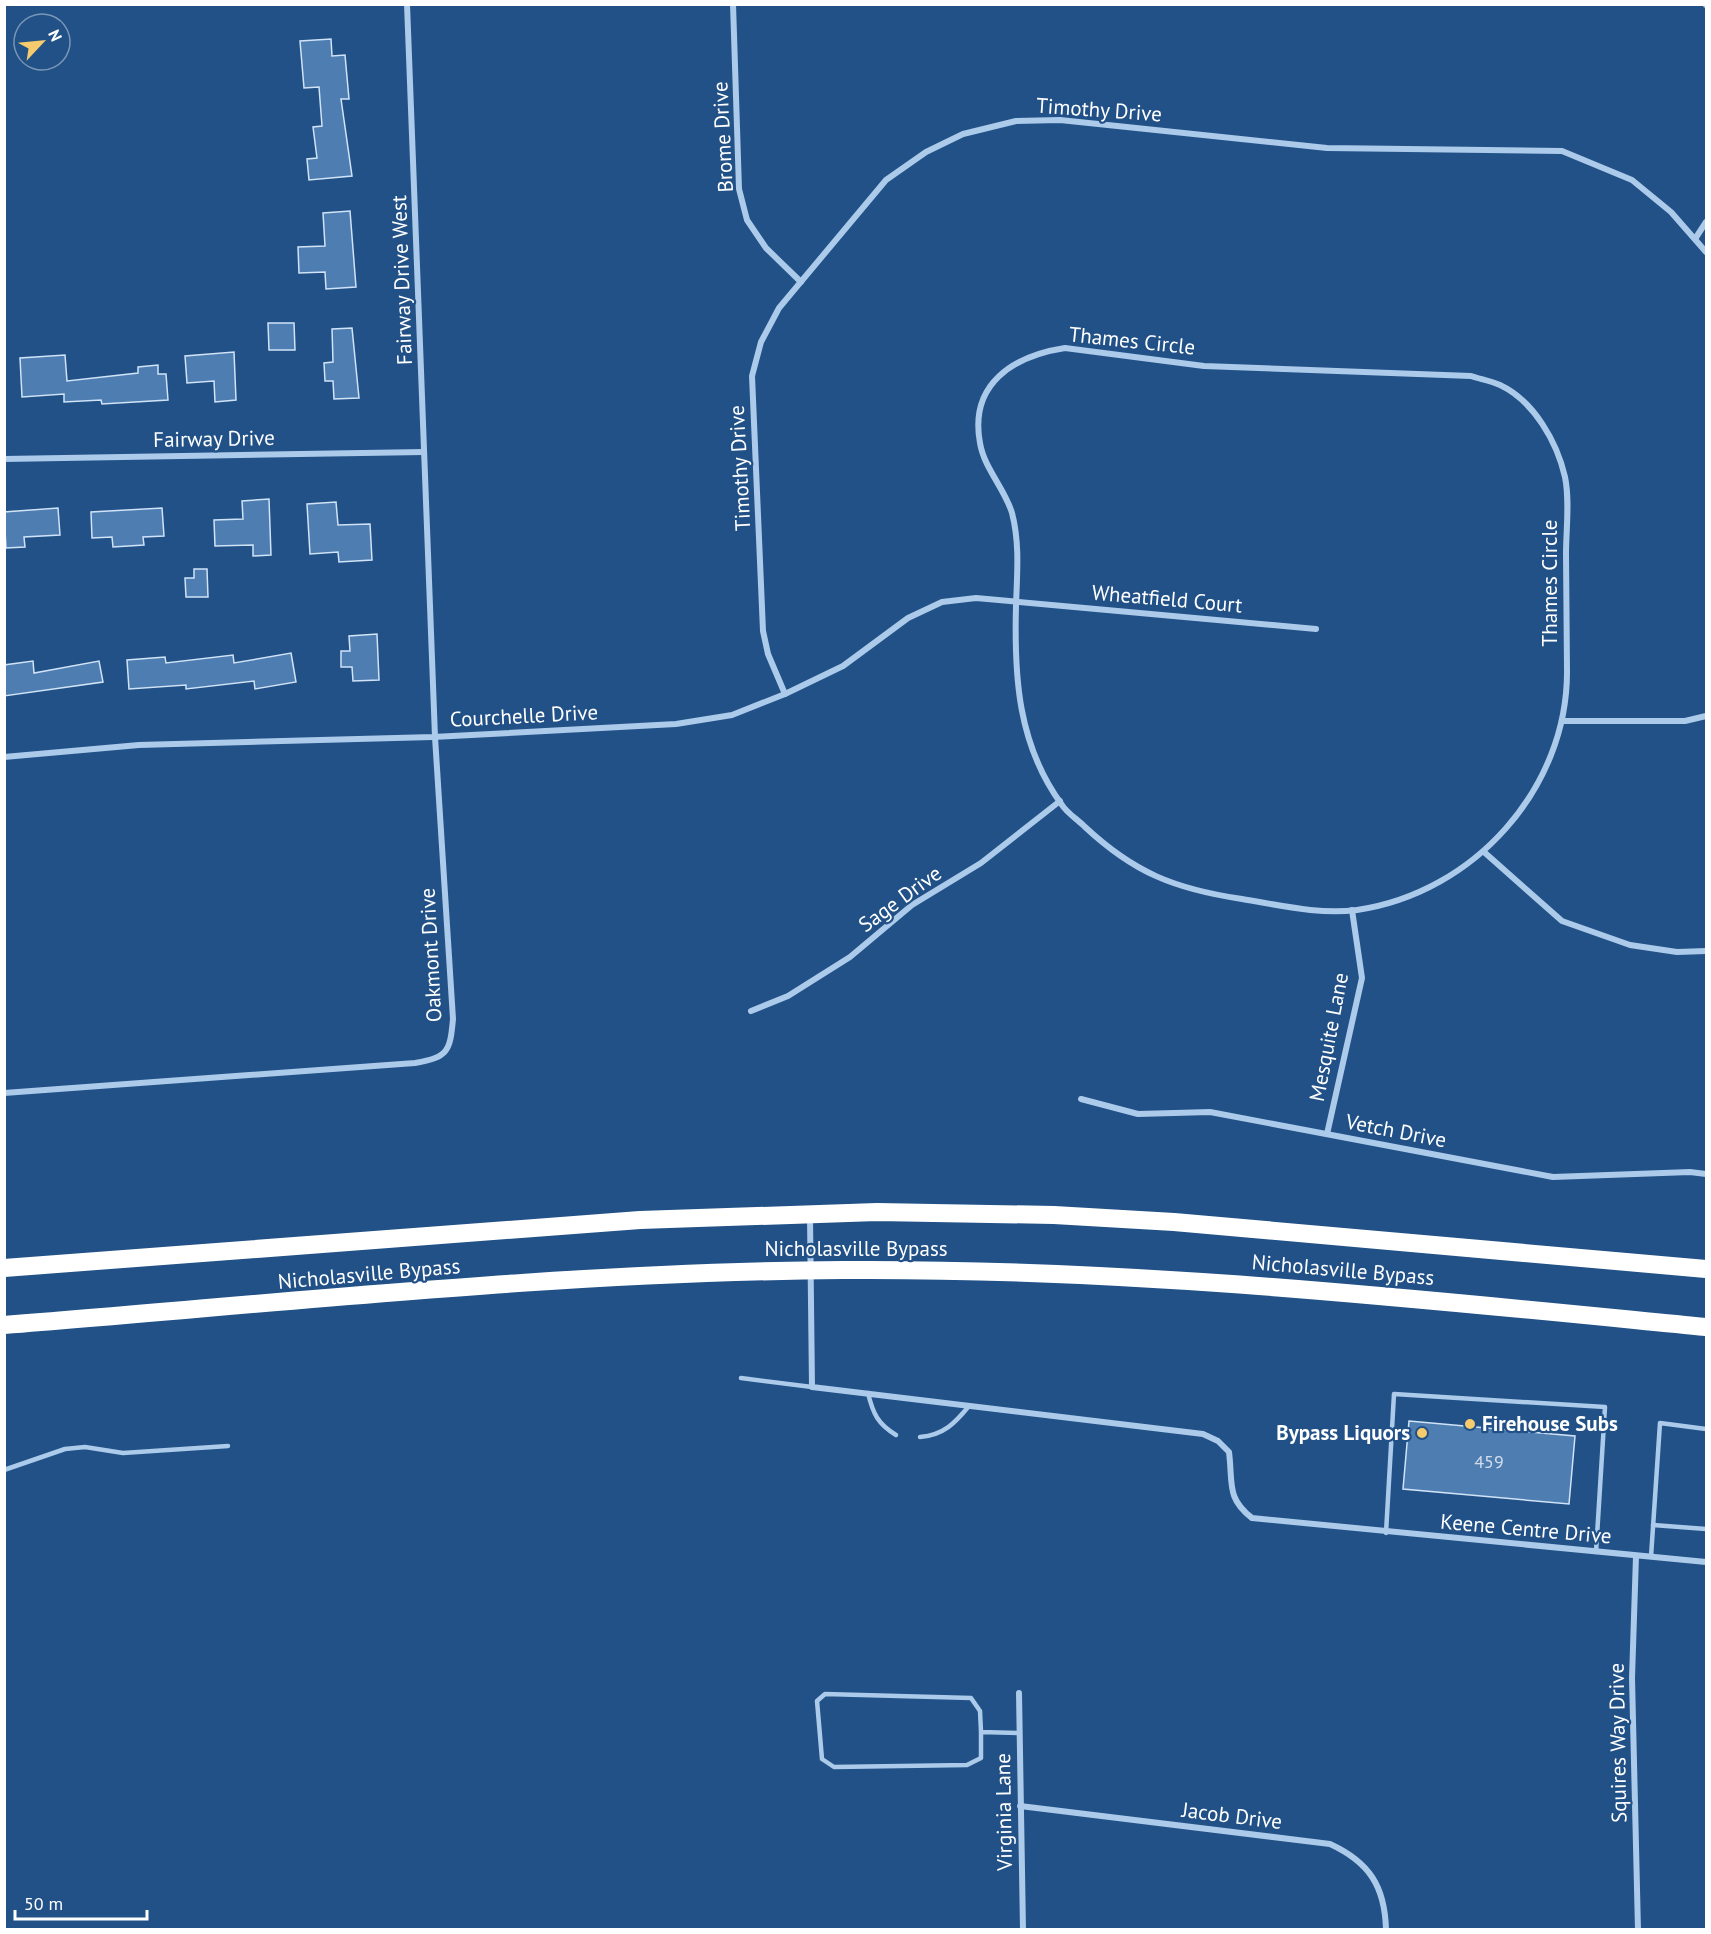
<svg xmlns="http://www.w3.org/2000/svg" width="1711" height="1934" viewBox="0 0 1711 1934" font-family="'PT Sans',sans-serif">
	<style>
		.building { fill: #4e7db1; stroke: #d0e3f7; stroke-width: 1.5 }
		.lines { fill: none; stroke-linecap: round; stroke-linejoin: round }
		.lane { stroke: #accaea; stroke-width: 4.5 }
		.street { stroke: #accaea; stroke-width: 6 }
		.highway { stroke: #fff; stroke-width: 18 }
		.poi-dot { fill: #f6cb6d; stroke: #215187; stroke-width: 2 }
		.labels { text-anchor: middle; stroke-width: 4.5; stroke-linejoin: round; paint-order: stroke }
		.number-label { font-size: 18px; fill: #d3deec }
		.street-label { font-size: 21px; fill: #fff; stroke: #215187 }
		.poi-label { font-size: 21px; font-weight: bold; fill: #fff; stroke: #215187; text-anchor: start }
	</style>
	<rect width="100%" height="100%" fill="#215187"/>
	<!-- building -->
	<g class="building">
		<path d="M331 39 332 56 345 55 349 99H341L352 176 309 180 307 159 317 158 313 127 322 126 319 87 304 88 300 41Z"/>
		<path d="M350 211 356 287 326 289 325 272 299 273 298 247 325 246 323 213Z"/>
		<path d="M268 323H294L295 350H269Z"/>
		<path d="M352 328 359 398 334 399 333 381H325L324 363 333 362 332 329Z"/>
		<path d="M234 352 236 400 215 402 214 381 187 383 185 356Z"/>
		<path d="M65 355 67 381 138 373V367L158 365V374H166L168 400 102 404 101 400 64 402V394L22 397 20 358Z"/>
		<path d="M269 499 271 555 253 556V545L215 546 214 520 243 519 242 501Z"/>
		<path d="M336 502 338 525 370 524 372 560 339 562 338 552 310 554 307 504Z"/>
		<path d="M58 508 60 535 24 537 25 547 6 548 4 512Z"/>
		<path d="M162 508 164 536 143 537 144 545 113 547 112 537 92 538 91 512Z"/>
		<path d="M194 569H207L208 597H186L185 578H194Z"/>
		<path d="M377 634 379 680 353 681 352 667H341V651H350L349 636Z"/>
		<path d="M291 653 296 682 255 689 254 681 186 689V685L129 689 127 660 165 657 166 663 233 655 234 663Z"/>
		<path d="M33 661 34 673 99 661 103 682 4 696V665Z"/>
		<path d="M1409 1421 1575 1436 1569 1504 1403 1489Z"/>
	</g>
	<g class="lines">
		<!-- lane -->
		<g class="lane">
			<path d="M741 1378 812 1387"/>
			<path d="M868 1393C873 1414 878 1424 896 1435"/>
			<path d="M920 1437C944 1435 955 1423 969 1406"/>
			<path d="M4 1470 65 1449 85 1447 123 1453 228 1446"/>
			<path d="M1653 1525 1706 1529"/>
			<path d="M1386 1533 1394 1394 1605 1407 1596 1552"/>
			<path d="M1651 1557 1660 1423 1706 1429"/>
			<path d="M981 1732V1758L967 1765 834 1767 822 1759 817 1701 825 1694 971 1698 980 1711 981 1732 1020 1733"/>
		</g>
		<!-- street -->
		<g class="street">
			<path d="M733 4 739 189 747 220 766 248 801 282"/>
			<path d="M1706 4V5"/>
			<path d="M1695 239 1706 222"/>
			<path d="M1065 348 1204 366 1471 376C1480 379 1491 381 1500 385 1534 401 1557 442 1565 477 1570 501 1566 530 1566 554 1566 593 1567 632 1567 670 1568 788 1474 893 1357 910 1319 915 1279 905 1242 899 1175 889 1134 873 1084 826 1077 819 1067 813 1062 805 1018 745 1014 677 1016 606 1017 574 1020 544 1012 513 1005 489 984 468 980 443 969 384 1013 356 1065 348Z"/>
			<path d="M4 459 424 452"/>
			<path d="M785 694 768 654 763 631 752 376 761 342 779 308 886 180 926 152 963 134 1016 121 1060 120 1327 148 1562 151 1632 180 1671 212 1706 252"/>
			<path d="M1563 721H1685L1706 716"/>
			<path d="M4 757 139 745 433 737 676 724 732 715 785 694 843 666 908 618 942 602 976 598 1316 629"/>
			<path d="M1484 852 1562 921 1630 945 1677 952 1706 951"/>
			<path d="M751 1011 788 996 850 957 912 905 981 863 1060 801"/>
			<path d="M4 1093 415 1063C448 1057 450 1052 453 1019L435 737 407 4"/>
			<path d="M1081 1099 1138 1114 1210 1112 1553 1177 1690 1172 1706 1174"/>
			<path d="M1327 1134 1362 978 1352 910"/>
			<path d="M810 1217 812 1387 1203 1434 1218 1441 1229 1452C1233 1483 1226 1498 1252 1518L1706 1562"/>
			<path d="M1636 1556 1632 1678 1638 1930"/>
			<path d="M1019 1693 1023 1930"/>
			<path d="M1020 1806 1330 1844C1369 1862 1385 1886 1386 1930"/>
		</g>
		<!-- highway -->
		<g class="highway">
			<path d="M4 1268 640 1220 877 1212 1054 1215 1174 1222 1706 1269"/>
			<path d="M4 1325C283 1303 563 1272 843 1270 1132 1268 1419 1299 1706 1327"/>
		</g>
	</g>
	<!-- markers -->
	<g class="poi-dot">
		<circle cx="1470" cy="1424" r="6"/>
		<circle cx="1422" cy="1433" r="6"/>
	</g>
	<g class="labels">
		<!-- number labels -->
		<g class="number-label">
			<text x="1489" y="1468">459</text>
		</g>
		<!-- street labels -->
		<g class="street-label">
			<text transform="translate(1099 110) rotate(4)" y="7">Timothy Drive</text>
			<text transform="translate(723 137) rotate(-93)" y="7">Brome Drive</text>
			<text transform="translate(402 280) rotate(-92)" y="7">Fairway Drive West</text>
			<text transform="translate(1132 341) rotate(6)" y="7">Thames Circle</text>
			<text transform="translate(214 439) rotate(-1)" y="7">Fairway Drive</text>
			<text transform="translate(740 468) rotate(-93)" y="7">Timothy Drive</text>
			<text transform="translate(1550 583) rotate(-90)" y="7">Thames Circle</text>
			<text transform="translate(1167 599) rotate(5)" y="7">Wheatfield Court</text>
			<text transform="translate(524 716) rotate(-3)" y="7">Courchelle Drive</text>
			<text transform="translate(900 899) rotate(-36)" y="7">Sage Drive</text>
			<text transform="translate(431 955) rotate(-93)" y="7">Oakmont Drive</text>
			<text transform="translate(1329 1037) rotate(-79)" y="7">Mesquite Lane</text>
			<text transform="translate(1396 1131) rotate(11)" y="7">Vetch Drive</text>
			<text x="856" y="1256">Nicholasville Bypass</text>
			<text transform="translate(1343 1270) rotate(5)" y="7">Nicholasville Bypass</text>
			<text transform="translate(369 1274) rotate(-5)" y="7">Nicholasville Bypass</text>
			<text transform="translate(1526 1529) rotate(5)" y="7">Keene Centre Drive</text>
			<text transform="translate(1618 1743) rotate(-91)" y="7">Squires Way Drive</text>
			<text transform="translate(1004 1812) rotate(-91)" y="7">Virginia Lane</text>
			<text transform="translate(1232 1816) rotate(7)" y="7">Jacob Drive</text>
		</g>
		<!-- poi labels -->
		<g class="poi-label">
			<text x="1482" y="1431">Firehouse Subs</text>
			<text x="1410" y="1440" text-anchor="end">Bypass Liquors</text>
		</g>
	</g>
	<!-- border -->
	<rect width="1711" height="1934" fill="none" stroke="#ffffff" stroke-width="12"/>
	<!-- north arrow -->
	<g transform="translate(42 42) rotate(64)"><circle r="28" fill="#215187" stroke="#7a97b7" stroke-width="1.5"/>
	<path d="M0-4.5L10 22L0 15L-10 22Z" fill="#f6cb6d"/>
	<text y="-9" font-size="16" font-weight="bold" text-anchor="middle" fill="#ffffff">N</text>
	</g>
	<!-- scale -->
	<path d="M15 1910v9h132v-9" fill="none" stroke="#ffffff" stroke-width="3"/>
	<text x="24" y="1910" font-size="18" fill="#ffffff" stroke="#215187" stroke-width="4.5" paint-order="stroke">50 m</text>
</svg>
